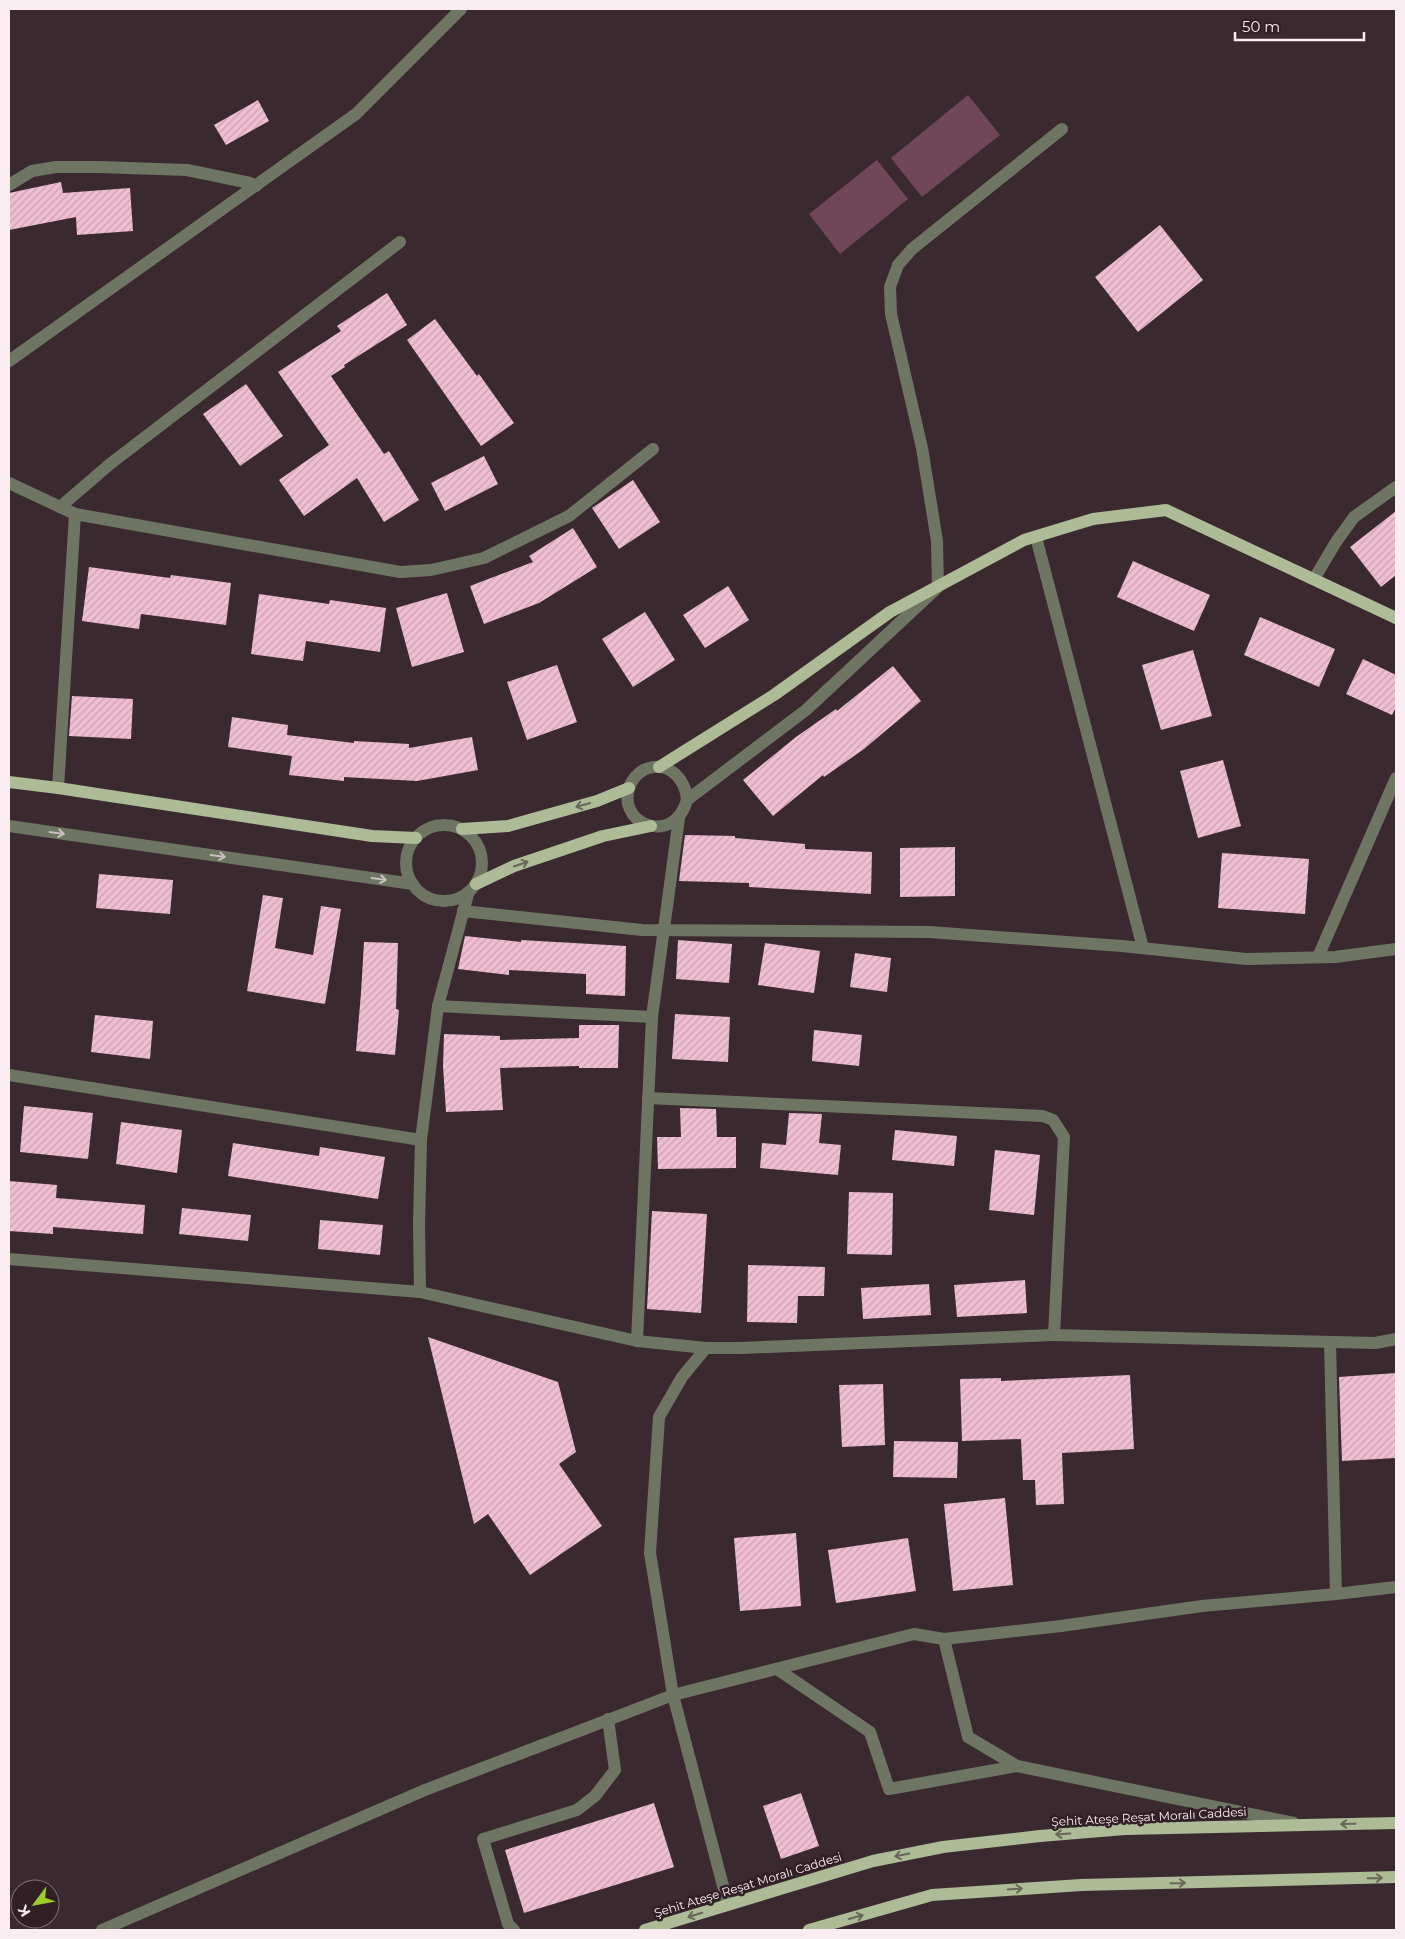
<svg xmlns="http://www.w3.org/2000/svg" width="1405" height="1939" viewBox="0 0 1405 1939" font-family="Montserrat,sans-serif">
	<style>
		.garden { fill: #6f4759 }
		.building { fill: url(#building-hatch) }
		.lines { fill: none; stroke-linecap: round; stroke-linejoin: round }
		.minor { stroke: #6f7563; stroke-width: 12 }
		.major { stroke: #adbb96; stroke-width: 12 }
		.oneway { stroke: #686658 }
		.oneway2 { stroke: #c9c3c0 }
		.labels { text-anchor: middle; stroke-width: 5; stroke-linejoin: round; paint-order: stroke }
		.street-label { font-size: 12px; fill: #f9edf2; stroke: #302026 }
	</style>
	<defs>
		<pattern id="building-hatch" width="6" height="6" patternUnits="userSpaceOnUse" patternTransform="scale(1.25)"><rect width="6" height="6" fill="#f0bed2"/><path d="M-1 1l2-2M0 6l6-6M5 7l2-2" fill="none" stroke="#c7a0b0"/></pattern>
	</defs>
	<rect width="100%" height="100%" fill="#3a2a30"/>
	<!-- garden -->
	<g class="garden">
		<path d="M968 95 1000 135 922 197 891 158Z"/>
		<path d="M877 160 908 199 840 254 809 214Z"/>
	</g>
	<!-- building -->
	<g class="building">
		<path d="M258 100 269 121 226 145 214 125Z"/>
		<path d="M61 182 63 193 130 188 133 231 77 235 76 217 9 230V193Z"/>
		<path d="M1160 225 1203 280 1138 332 1095 277Z"/>
		<path d="M387 293 407 325 344 365 345 367 331 376 384 454 389 451 419 500 384 522 357 478 304 516 279 480 329 445 278 372 341 331 337 326Z"/>
		<path d="M435 319 477 376 479 374 514 423 481 446 407 340Z"/>
		<path d="M246 384 283 436 240 466 203 414Z"/>
		<path d="M484 456 498 484 445 511 431 483Z"/>
		<path d="M633 480 660 522 619 549 592 508Z"/>
		<path d="M1396 511V575L1381 587 1350 547Z"/>
		<path d="M573 528 597 567 539 603 484 624 470 586 533 562 529 556Z"/>
		<path d="M1133 561 1210 595 1194 631 1117 597Z"/>
		<path d="M89 567 170 578 171 575 231 583 226 625 141 614 139 629 82 621Z"/>
		<path d="M728 586 749 620 705 648 683 615Z"/>
		<path d="M447 593 464 652 412 667 396 608Z"/>
		<path d="M259 594 329 604 330 600 386 608 380 652 306 641 303 661 251 654Z"/>
		<path d="M645 612 675 660 633 687 602 639Z"/>
		<path d="M1260 617 1335 649 1319 687 1244 655Z"/>
		<path d="M1193 650 1212 716 1161 730 1142 665Z"/>
		<path d="M1363 659 1396 675V707L1392 715 1346 694Z"/>
		<path d="M557 665 577 722 527 740 507 682Z"/>
		<path d="M893 666 921 701 864 749 824 777 823 775 773 816 743 780 796 737 836 709 837 711Z"/>
		<path d="M72 696 133 699 131 739 69 736Z"/>
		<path d="M232 717 288 725 287 735 354 743V741L409 744V748L472 737 478 770 417 781 344 777V781L289 775 292 756 228 747Z"/>
		<path d="M1223 760 1241 826 1198 838 1180 771Z"/>
		<path d="M685 835 735 836V838L805 844V849L872 852 871 894 749 887V883L679 881Z"/>
		<path d="M955 847V896L900 897V848Z"/>
		<path d="M1222 853 1309 859 1305 914 1218 908Z"/>
		<path d="M99 874 173 880 170 914 96 908Z"/>
		<path d="M263 895 283 898 275 948 313 955 321 906 341 909 325 1004 247 991Z"/>
		<path d="M465 936 521 942V940L626 946 625 996 586 994V974L509 970V975L458 969Z"/>
		<path d="M678 940 732 944 729 983 676 979Z"/>
		<path d="M364 942 398 943 396 1009 399 1010 395 1055 356 1051 361 993Z"/>
		<path d="M765 943 820 951 814 993 758 985Z"/>
		<path d="M855 953 891 958 887 992 850 987Z"/>
		<path d="M675 1014 730 1017 728 1062 672 1059Z"/>
		<path d="M95 1015 153 1021 150 1059 91 1052Z"/>
		<path d="M579 1025H619L618 1068H579V1066L500 1068 503 1110 446 1112 443 1066 444 1034 500 1036V1040L579 1038Z"/>
		<path d="M814 1030 862 1035 859 1066 812 1061Z"/>
		<path d="M24 1106 93 1113 88 1159 20 1152Z"/>
		<path d="M680 1108 716 1109 717 1137H736V1168L658 1169 657 1137H681Z"/>
		<path d="M789 1113 822 1114 819 1143 841 1145 838 1175 760 1168 762 1143 786 1145Z"/>
		<path d="M121 1122 182 1130 177 1173 116 1164Z"/>
		<path d="M895 1130 957 1136 954 1166 892 1160Z"/>
		<path d="M233 1143 319 1156 320 1147 385 1157 378 1199 228 1176Z"/>
		<path d="M995 1150 1040 1155 1034 1215 989 1210Z"/>
		<path d="M9 1181 57 1185 56 1198 145 1205 143 1234 53 1227V1234L9 1231Z"/>
		<path d="M849 1192 893 1193 892 1255 847 1254Z"/>
		<path d="M182 1208 251 1215 248 1241 179 1234Z"/>
		<path d="M652 1211 707 1214 701 1313 647 1309Z"/>
		<path d="M320 1220 383 1225 380 1255 318 1249Z"/>
		<path d="M748 1265 825 1267 824 1296H798L797 1323 747 1322Z"/>
		<path d="M1025 1280 1027 1313 957 1317 954 1285Z"/>
		<path d="M929 1284 931 1315 863 1319 861 1288Z"/>
		<path d="M428 1337 558 1382 576 1452 559 1464 602 1526 530 1575 488 1514 474 1524Z"/>
		<path d="M1396 1373V1458L1342 1461 1339 1377Z"/>
		<path d="M1130 1375 1134 1449 1062 1453 1064 1504 1036 1505 1035 1480H1023L1021 1439 962 1441 960 1379 1001 1378V1381Z"/>
		<path d="M883 1384 885 1445 842 1447 839 1385Z"/>
		<path d="M894 1441 958 1442 957 1478 893 1477Z"/>
		<path d="M1005 1498 1013 1585 953 1591 944 1504Z"/>
		<path d="M796 1533 801 1606 740 1611 734 1538Z"/>
		<path d="M908 1538 916 1591 836 1603 828 1550Z"/>
		<path d="M801 1793 819 1846 781 1859 763 1806Z"/>
		<path d="M654 1803 674 1867 524 1913 505 1850Z"/>
	</g>
	<g class="lines">
		<!-- minor -->
		<g class="minor">
			<path d="M9 185 32 171 56 167H99L187 170 250 183 256 186"/>
			<path d="M9 361 356 114 461 9"/>
			<path d="M9 483 75 514 400 572 431 570 484 558 569 516 653 449"/>
			<path d="M60 507 110 464 400 242"/>
			<path d="M1036 537 1143 948"/>
			<path d="M1314 579 1336 542 1354 517 1396 487"/>
			<path d="M58 788 75 514"/>
			<path d="M687 800C686 781 671 762 649 768 641 770 635 776 631 783 612 822 673 849 687 800L806 710 938 587 937 541 922 448 891 314 890 287 898 265 912 249 1062 129"/>
			<circle cx="444" cy="863" r="38"/>
			<path d="M9 826 413 884"/>
			<path d="M463 911 642 930 929 932 1122 946 1246 959 1335 957 1396 949"/>
			<path d="M1318 957 1396 778"/>
			<path d="M438 1006 652 1017"/>
			<path d="M9 1075 421 1140"/>
			<path d="M648 1098 1043 1116 1053 1120 1064 1137 1054 1335 741 1348H706L682 1377 659 1417 650 1553 673 1695 728 1905"/>
			<path d="M9 1259 420 1292 637 1341 706 1348"/>
			<path d="M420 1292 419 1225 421 1140 438 1006 468 894"/>
			<path d="M1054 1335 1375 1343 1396 1339"/>
			<path d="M637 1341 652 1017 679 818"/>
			<path d="M1330 1342 1336 1594"/>
			<path d="M944 1639 1061 1626 1202 1606 1336 1594 1396 1587"/>
			<path d="M777 1669 870 1732 889 1789 1017 1766"/>
			<path d="M102 1930 425 1790 673 1695 914 1634 944 1639 968 1737 1017 1766 1294 1823"/>
			<path d="M514 1930 508 1924 483 1839 577 1810 595 1796 615 1770 608 1719"/>
		</g>
		<!-- major -->
		<g class="major">
			<path d="M659 767 774 695 890 612 1024 540 1093 519 1166 510 1396 618"/>
			<path d="M9 782 58 788 372 836 416 838"/>
			<path d="M462 829 508 826 597 801 629 788"/>
			<path d="M476 884 514 866 603 836 651 826"/>
			<path d="M645 1930 873 1861 943 1847 1040 1836 1125 1829 1396 1823"/>
			<path d="M809 1930 932 1895 1081 1885 1396 1877"/>
		</g>
	</g>
	<!-- one-way arrows -->
	<defs><path id="oneway-shaft" d="M-6 0H5M1.5-3L5.5 0L1.5 3" fill="none" stroke-width="1.6" stroke-linecap="round" stroke-linejoin="round" transform="scale(1.25)"/></defs>
	<g class="oneway">
		<use href="#oneway-shaft" transform="translate(583 805) rotate(164)"/>
		<use href="#oneway-shaft" transform="translate(521 864) rotate(-19)"/>
		<use href="#oneway-shaft" transform="translate(1348 1824) rotate(179)"/>
		<use href="#oneway-shaft" transform="translate(1063 1834) rotate(176)"/>
		<use href="#oneway-shaft" transform="translate(902 1855) rotate(169)"/>
		<use href="#oneway-shaft" transform="translate(1375 1878) rotate(-1)"/>
		<use href="#oneway-shaft" transform="translate(1178 1883) rotate(-1)"/>
		<use href="#oneway-shaft" transform="translate(1015 1889) rotate(-4)"/>
		<use href="#oneway-shaft" transform="translate(695 1915) rotate(163)"/>
		<use href="#oneway-shaft" transform="translate(856 1917) rotate(-16)"/>
	</g>
	<g class="oneway2">
		<use href="#oneway-shaft" transform="translate(57 833) rotate(8)"/>
		<use href="#oneway-shaft" transform="translate(218 856) rotate(8)"/>
		<use href="#oneway-shaft" transform="translate(379 879) rotate(8)"/>
	</g>
	<g class="labels">
		<!-- street labels -->
		<g class="street-label">
			<text transform="translate(1149 1817) rotate(-3)" y="4">Şehit Ateşe Reşat Moralı Caddesi</text>
			<text transform="translate(748 1885) rotate(-17)" y="4">Şehit Ateşe Reşat Moralı Caddesi</text>
		</g>
	</g>
	<!-- border -->
	<rect width="1405" height="1939" fill="none" stroke="#f9edf2" stroke-width="20"/>
	<!-- north arrow -->
	<g transform="translate(35 1904) rotate(238)"><circle r="24" fill="#302026" stroke="#807278"/>
	<path d="M0-4L9 19L0 12L-9 19Z" fill="#9fca2c"/>
	<text y="-8" font-size="14" font-weight="bold" text-anchor="middle" fill="#f9edf2">K</text>
	</g>
	<!-- scale -->
	<path d="M1235 32v8h129v-8" fill="none" stroke="#f9edf2" stroke-width="2.5"/>
	<text x="1242" y="32" font-size="15" fill="#f9edf2" stroke="#302026" stroke-width="4" paint-order="stroke">50 m</text>
</svg>
